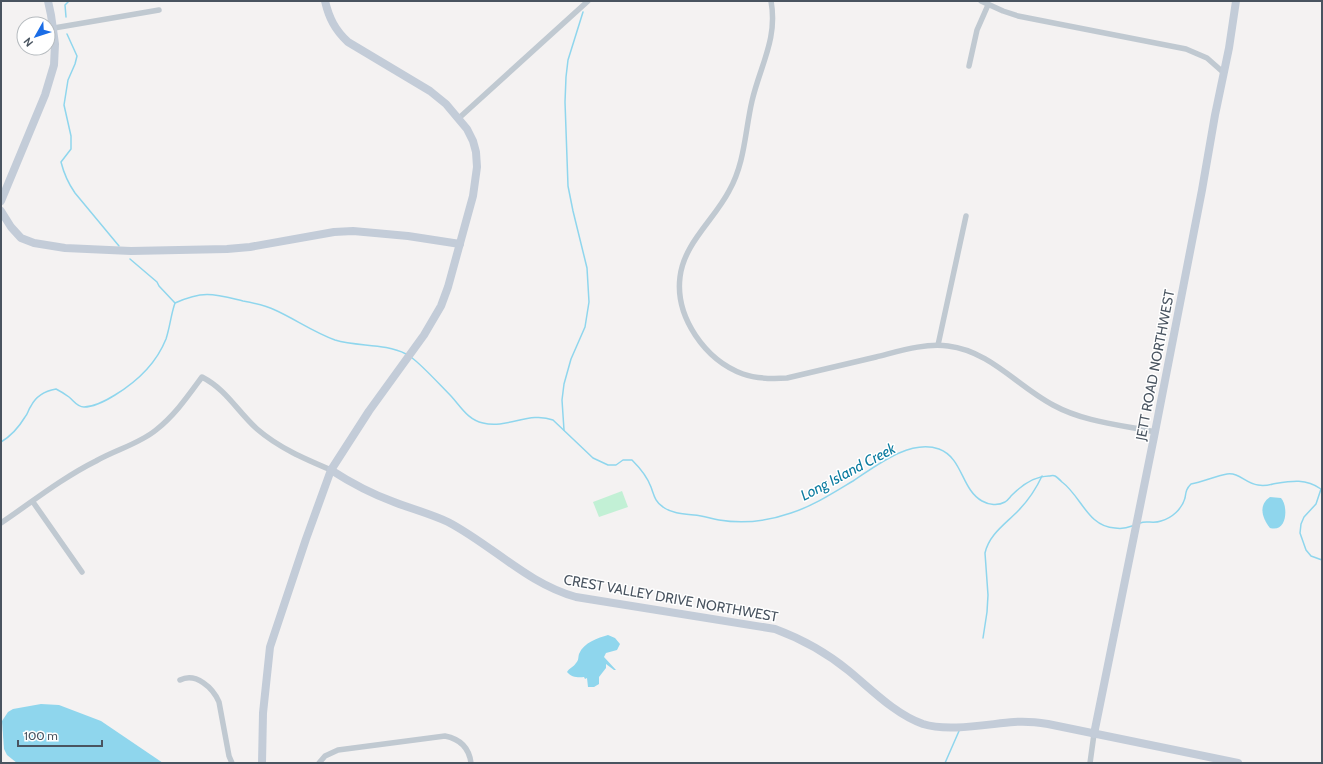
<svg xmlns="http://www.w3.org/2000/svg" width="1323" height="764" viewBox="0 0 1323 764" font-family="Cabin,sans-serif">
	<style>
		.green { fill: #c2f0d5 }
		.water { fill: #8fd6ed }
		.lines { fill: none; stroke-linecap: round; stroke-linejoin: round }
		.stream { stroke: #8fd6ed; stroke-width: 1.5 }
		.street { stroke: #c0c9d1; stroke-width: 5.5 }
		.secondary { stroke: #c3ccd8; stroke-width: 8 }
		.labels { text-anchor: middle; stroke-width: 3; stroke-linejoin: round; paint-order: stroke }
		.street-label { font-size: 14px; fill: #495460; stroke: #fff }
		.water-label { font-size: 15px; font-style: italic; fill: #0c7ca0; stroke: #fff }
	</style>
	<rect width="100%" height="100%" fill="#f4f2f2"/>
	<!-- green -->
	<path class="green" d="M622 491 628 507 599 517 593 502Z"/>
	<!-- water -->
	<g class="water">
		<path d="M1270 497 1281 498C1288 505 1288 533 1270 528 1262 518 1258 505 1270 497Z"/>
		<path d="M608 635 615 638 620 644 617 650 606 653 604 657 616 670H614L606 664V668L599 677V684L594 687H588L587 678 585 679 584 677C578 678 571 677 567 672 569 668 574 667 576 663 579 660 578 657 579 654 584 642 598 638 608 635Z"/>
		<path d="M41 704 59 705 101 721 163 763H17L7 755 4 749 2 721 8 712 13 709Z"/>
	</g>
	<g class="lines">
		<!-- stream -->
		<g class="stream">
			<path d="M66 17 65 5 69 1"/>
			<path d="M67 34 77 56 75 64 68 80 64 105 71 136V149L61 162C64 174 68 183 75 193L119 246"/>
			<path d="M130 259 157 282 159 286 175 303"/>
			<path d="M411 357C423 366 440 385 451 396 461 407 468 420 483 423 507 429 530 411 553 420L593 458 608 465H616L623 460H632C640 468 647 476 651 487 654 495 655 502 663 507 674 515 689 514 701 516 707 517 713 519 719 520 743 524 768 521 791 513 813 506 833 493 853 481 876 466 909 439 939 449 963 458 961 489 982 501 989 505 998 506 1005 502 1008 500 1010 497 1012 495 1021 486 1035 476 1049 476 1051 476 1053 475 1055 476 1057 477 1060 480 1062 482 1081 496 1088 527 1115 528 1121 529 1127 528 1132 526"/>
			<path d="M564 430 562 400 564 384 571 359 585 327 589 302 587 268 573 211 568 186 565 102 566 77 568 60 583 12"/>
			<path d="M1 442C11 436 19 427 25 417 28 414 28 410 31 406 36 396 45 391 56 389 60 391 65 394 69 397 74 401 77 407 84 407 94 407 107 400 115 395 138 381 156 364 166 339 170 327 171 314 175 303 204 290 214 294 243 301 254 303 265 305 275 310 295 319 313 332 335 340 358 347 384 343 406 354"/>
			<path d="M1140 523C1146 520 1153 524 1161 521 1172 518 1182 509 1185 498 1186 492 1186 489 1191 484 1203 482 1215 476 1227 474 1239 472 1246 484 1258 485 1263 486 1269 485 1273 484 1291 481 1305 478 1321 489L1316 504 1304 517 1301 524 1300 533 1306 550 1311 556 1322 560"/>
			<path d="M983 638 987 612 988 595 985 553C989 535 1004 525 1017 512 1027 502 1036 489 1042 476"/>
			<path d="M945 763 959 731"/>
		</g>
		<!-- street -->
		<g class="street">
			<path d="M771 1C778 39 760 66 752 101 745 131 745 163 729 191 714 220 684 243 680 277 675 317 705 360 743 374 757 379 772 379 787 378 817 371 847 364 876 357 900 351 924 343 948 346 990 351 1017 386 1053 405 1084 422 1121 425 1155 432"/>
			<path d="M981 1 1003 11 1018 16 1186 49 1207 58 1224 73"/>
			<path d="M54 28 159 10"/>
			<path d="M969 66 977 30 988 5"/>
			<path d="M459 118 588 1"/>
			<path d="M938 345 966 216"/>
			<path d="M33 502 82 572"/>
			<path d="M1 523C32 502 62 478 96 461 115 450 139 444 156 430 175 415 188 396 202 377 227 390 237 411 257 429 279 448 305 459 331 470"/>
			<path d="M180 680C196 672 213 688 219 702L229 756 232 763"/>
			<path d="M319 763 325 756 338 750 445 736C460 739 469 747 471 763"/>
			<path d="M1090 763 1094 734"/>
		</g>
		<!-- secondary -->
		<g class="secondary">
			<path d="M1 201 45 95 54 65 55 44 51 15 48 1"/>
			<path d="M1 211 11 227 21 238 34 243 65 248 131 251 227 249 250 247 334 232 353 231 408 236 460 244"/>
			<path d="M331 470C351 483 372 494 394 502 412 509 431 514 448 522 492 545 528 584 576 597L775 629C802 639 827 653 849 671 872 690 895 714 923 724 948 732 988 724 1014 722 1025 721 1036 722 1048 724L1238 763"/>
			<path d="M1094 734 1155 432 1202 190 1215 115 1229 48 1236 1"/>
			<path d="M262 763 263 713 270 647 306 539 331 470 369 411 424 335 441 306 448 287 473 196 477 167 476 152 473 141 467 129 446 104 430 91 348 42C335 30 329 18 325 1"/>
		</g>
	</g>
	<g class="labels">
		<!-- street labels -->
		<g class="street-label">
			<text transform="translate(1155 365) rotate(-79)" y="5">JETT ROAD NORTHWEST</text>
			<text transform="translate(671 598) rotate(10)" y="5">CREST VALLEY DRIVE NORTHWEST</text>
		</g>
		<!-- water labels -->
		<g class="water-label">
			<text transform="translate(848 472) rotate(-28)" y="5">Long Island Creek</text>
		</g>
	</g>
	<!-- border -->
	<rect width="1323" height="764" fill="none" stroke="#495460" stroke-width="4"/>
	<!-- north arrow -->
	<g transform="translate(36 36) rotate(231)"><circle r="19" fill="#ffffff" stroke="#b6bbbf"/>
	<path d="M0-3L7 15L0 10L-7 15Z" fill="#1a6ce6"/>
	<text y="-6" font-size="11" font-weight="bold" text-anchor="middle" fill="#495460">N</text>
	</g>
	<!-- scale -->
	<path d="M18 740v6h84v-6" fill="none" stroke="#495460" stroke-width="2"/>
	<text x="24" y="740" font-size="12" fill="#495460" stroke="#ffffff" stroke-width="3" paint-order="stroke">100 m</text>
</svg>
